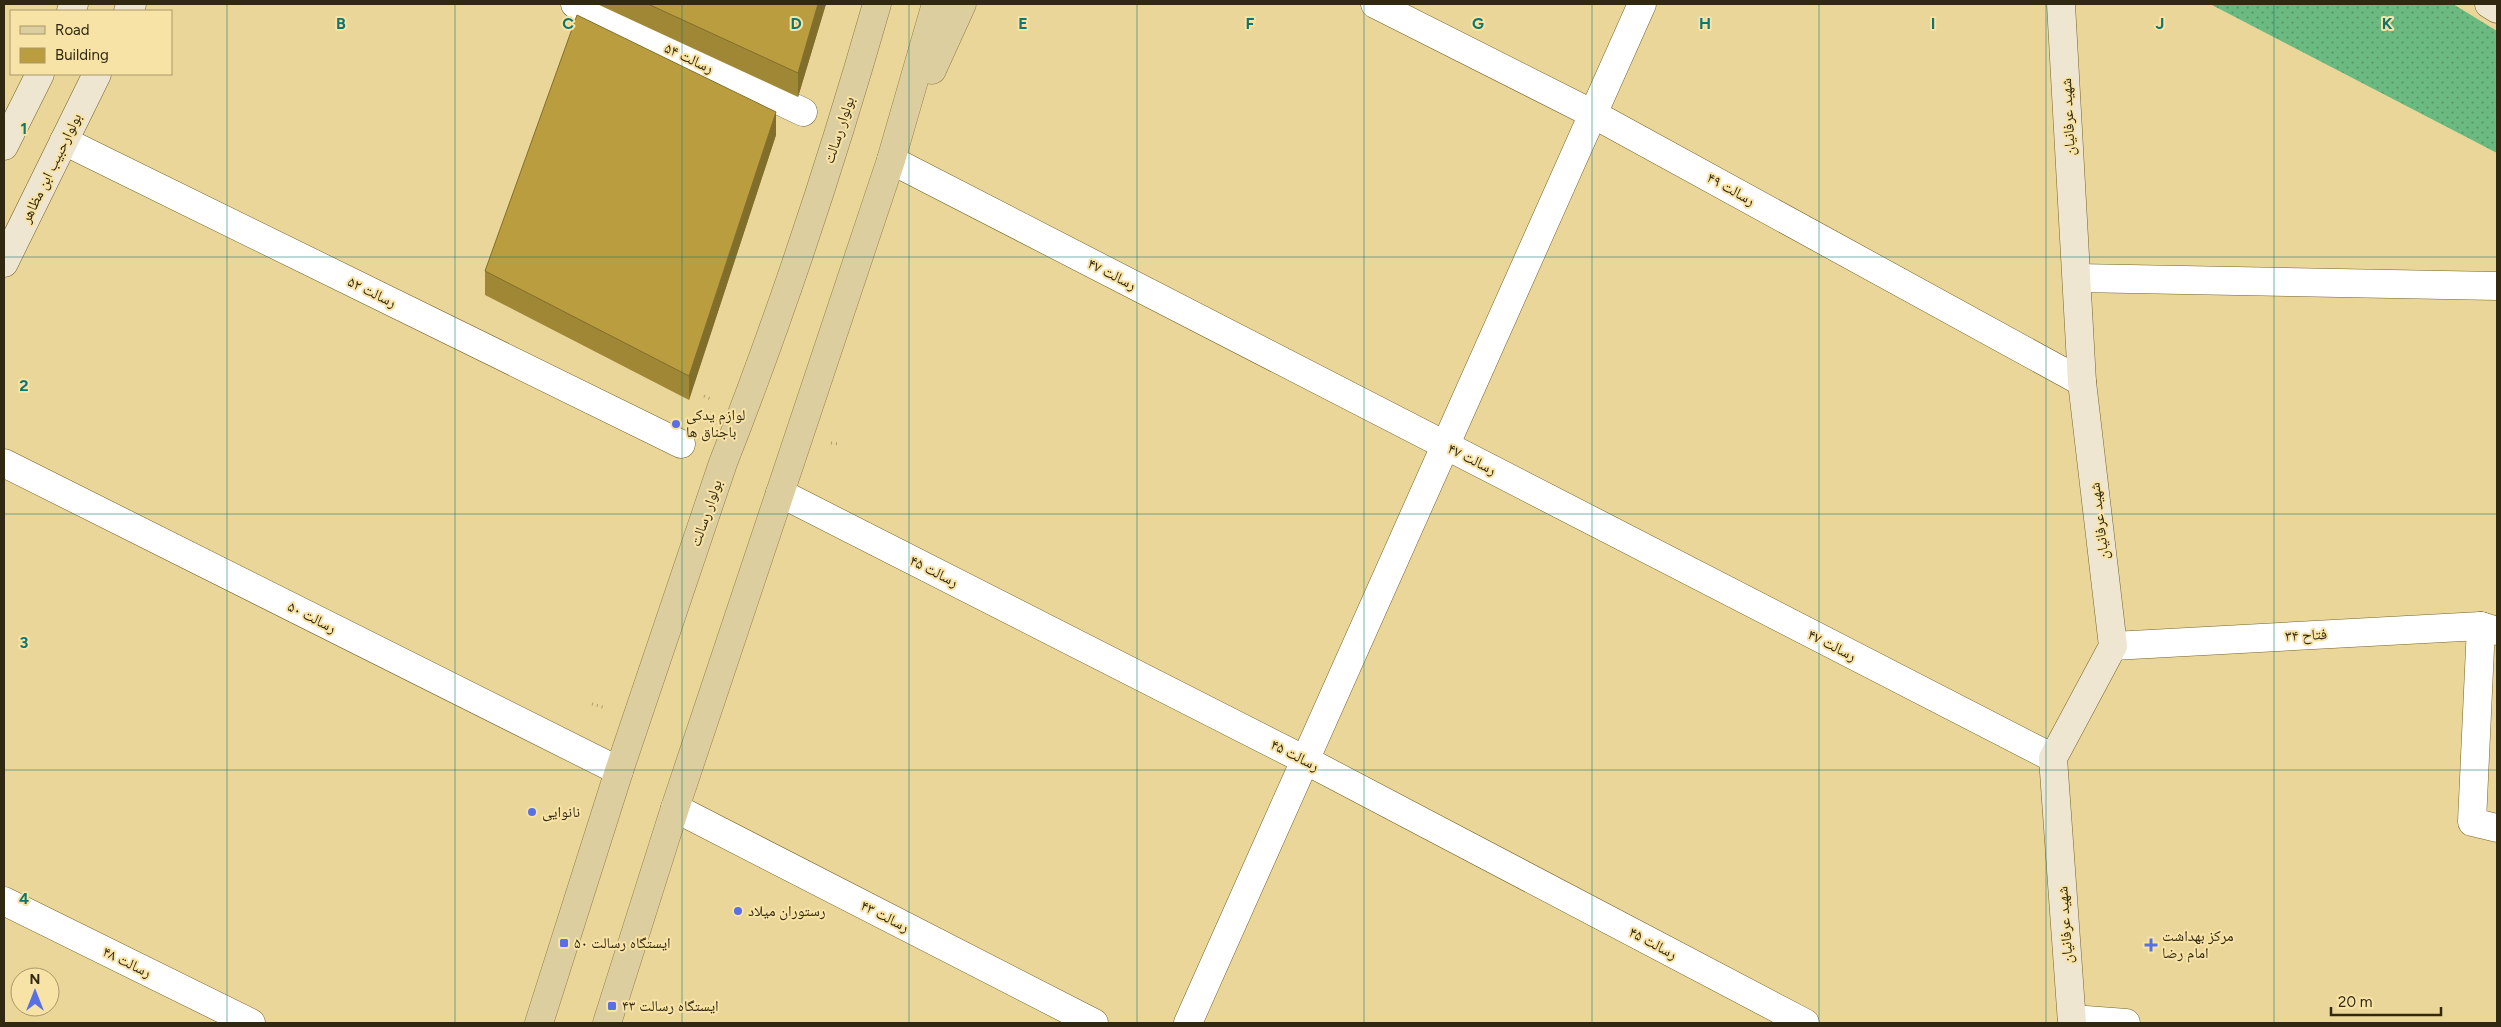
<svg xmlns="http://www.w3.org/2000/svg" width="2501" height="1027" viewBox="0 0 2501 1027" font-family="Figtree,'Noto Naskh Arabic',sans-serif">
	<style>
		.grass { fill: url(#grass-dots) }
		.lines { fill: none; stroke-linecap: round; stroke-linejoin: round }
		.street-casing { stroke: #766328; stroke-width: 29 }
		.secondary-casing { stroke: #766328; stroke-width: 29 }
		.primary-casing { stroke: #927e45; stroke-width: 29 }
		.path { stroke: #ab9b6b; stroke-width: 3; stroke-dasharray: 1 4; stroke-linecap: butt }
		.street { stroke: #fff; stroke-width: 28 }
		.secondary { stroke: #eee6d0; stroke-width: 28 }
		.primary { stroke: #ddcea0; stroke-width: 28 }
		.wall { fill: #a08735 }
		.shaded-wall { fill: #826e2b }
		.building { fill: #ba9d3e; stroke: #826e2b }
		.grid { fill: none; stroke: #0f766e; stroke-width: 1; stroke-opacity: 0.55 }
		.poi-dot { fill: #586fe5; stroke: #f8e3a6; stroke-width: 2 }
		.labels { text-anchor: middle; stroke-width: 4; stroke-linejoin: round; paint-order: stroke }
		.street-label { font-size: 15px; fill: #302810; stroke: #f8e3a6 }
		.poi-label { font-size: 15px; fill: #302810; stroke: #f8e3a6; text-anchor: start }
		.grid-label { font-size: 16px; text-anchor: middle; font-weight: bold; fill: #0f766e; stroke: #f8e3a6; stroke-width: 4; stroke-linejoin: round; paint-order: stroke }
	</style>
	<defs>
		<pattern id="grass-dots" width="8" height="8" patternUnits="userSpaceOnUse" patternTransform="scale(1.25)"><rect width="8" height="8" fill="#6bba81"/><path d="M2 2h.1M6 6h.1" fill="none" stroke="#589768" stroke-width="1.8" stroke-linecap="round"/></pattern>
	</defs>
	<rect width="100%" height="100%" fill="#ebd69a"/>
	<!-- grass -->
	<path class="grass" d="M2210 4H2453L2497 31V153Z"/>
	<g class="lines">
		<!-- street casing -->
		<g class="street-casing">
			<g id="street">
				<path d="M575 4 803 112"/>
				<path d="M1375 4 1593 114 2082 382"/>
				<path d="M64 141 681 444"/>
				<path d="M891 160 2053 758"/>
				<path d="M2077 278 2497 286"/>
				<path d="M4 463 619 771"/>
				<path d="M780 493 1305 760 1805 1023"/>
				<path d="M2481 626 2472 822 2497 828"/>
				<path d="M2113 646 2481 626 2497 631"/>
				<path d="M675 808 1094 1023"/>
				<path d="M4 901 251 1023"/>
				<path d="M2072 1019 2126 1023"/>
				<path d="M1188 1023 1642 4"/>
			</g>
		</g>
		<!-- secondary casing -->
		<g class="secondary-casing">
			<g id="secondary">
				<path d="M2061 4 2082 382 2113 646 2053 758 2072 1023"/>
				<path d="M2489 4 2497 9"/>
				<path d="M71 11 74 4"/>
				<path d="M128 11 132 4"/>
				<path d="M4 146 40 74"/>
				<path d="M4 263 97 74"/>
			</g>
		</g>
		<!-- primary casing -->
		<g class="primary-casing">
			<g id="primary">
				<path d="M932 70 962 4"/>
				<path d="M539 1023 619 771 723 463C782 313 833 158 877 4"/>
				<path d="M607 1023 675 808 891 160 936 4"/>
			</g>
		</g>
		<!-- path -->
		<g class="path">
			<path d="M704 396 713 400"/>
			<path d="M831 443 839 444"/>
			<path d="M592 704 606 708"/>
		</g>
		<!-- street -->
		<use href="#street" class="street"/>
		<!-- secondary -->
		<use href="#secondary" class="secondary"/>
		<!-- primary -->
		<use href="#primary" class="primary"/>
	</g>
	<!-- wall -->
	<g class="wall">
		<path d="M597 4H826L798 97Z"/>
		<path d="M776 135 689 400 485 295V271Z"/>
	</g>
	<!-- shaded-wall -->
	<g class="shaded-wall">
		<path d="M818 4H826L798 97V73Z"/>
		<path d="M776 112V135L689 400V376Z"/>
	</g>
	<!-- building -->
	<g class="building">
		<path d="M648 4H818L798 73Z"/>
		<path d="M577 15 776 112 689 376 485 271Z"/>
	</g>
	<!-- grid -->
	<path class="grid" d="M227 4V1023M455 4V1023M682 4V1023M909 4V1023M1137 4V1023M1364 4V1023M1592 4V1023M1819 4V1023M2046 4V1023M2274 4V1023M4 257H2497M4 514H2497M4 770H2497"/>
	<!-- markers -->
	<g class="poi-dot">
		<circle cx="676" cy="424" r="5"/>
		<circle cx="532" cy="812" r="5"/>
		<circle cx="738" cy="911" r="5"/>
		<rect x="559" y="938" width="10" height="10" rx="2.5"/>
		<path d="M2148.5 937.5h5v5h5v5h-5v5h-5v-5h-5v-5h5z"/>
		<rect x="607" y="1001" width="10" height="10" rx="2.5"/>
	</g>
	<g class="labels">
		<!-- street labels -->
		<g class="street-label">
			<text transform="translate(689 58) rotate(25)" y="5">رسالت ۵۴</text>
			<text transform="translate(2068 117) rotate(-93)" y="5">شهید عرفانیان</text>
			<text transform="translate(839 130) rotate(-72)" y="5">بولوار رسالت</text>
			<text transform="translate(51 168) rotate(-64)" y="5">بولوارحبیب ابن مظاهر</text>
			<text transform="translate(1731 189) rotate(29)" y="5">رسالت ۴۹</text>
			<text transform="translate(1112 274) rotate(27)" y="5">رسالت ۴۷</text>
			<text transform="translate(372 292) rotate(26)" y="5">رسالت ۵۲</text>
			<text transform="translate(1472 459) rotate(27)" y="5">رسالت ۴۷</text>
			<text transform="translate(706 513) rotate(-71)" y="5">بولوار رسالت</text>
			<text transform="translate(2099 521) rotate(-97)" y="5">شهید عرفانیان</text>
			<text transform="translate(934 571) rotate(27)" y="5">رسالت ۴۵</text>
			<text transform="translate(312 617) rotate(27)" y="5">رسالت ۵۰</text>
			<text transform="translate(2306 635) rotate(-3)" y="5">فتاح ۳۴</text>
			<text transform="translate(1832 645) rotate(27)" y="5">رسالت ۴۷</text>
			<text transform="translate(1295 755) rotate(27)" y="5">رسالت ۴۵</text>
			<text transform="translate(885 916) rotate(27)" y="5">رسالت ۴۳</text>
			<text transform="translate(2065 925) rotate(-94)" y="5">شهید عرفانیان</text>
			<text transform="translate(1653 943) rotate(28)" y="5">رسالت ۴۵</text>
			<text transform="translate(127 962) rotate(26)" y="5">رسالت ۴۸</text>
		</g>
		<!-- poi labels -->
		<g class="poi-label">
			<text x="686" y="420">لوازم یدکی<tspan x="686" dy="17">باجناق ها</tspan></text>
			<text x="542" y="817">نانوایی</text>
			<text x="748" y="916">رستوران میلاد</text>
			<text x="2162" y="941">مرکز بهداشت<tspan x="2162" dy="17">امام رضا</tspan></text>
			<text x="574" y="948">ایستگاه رسالت ۵۰</text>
			<text x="622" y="1011">ایستگاه رسالت ۴۳</text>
		</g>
	</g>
	<g class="grid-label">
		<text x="341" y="29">B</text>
		<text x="568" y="29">C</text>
		<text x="796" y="29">D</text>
		<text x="1023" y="29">E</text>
		<text x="1250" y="29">F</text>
		<text x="1478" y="29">G</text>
		<text x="1705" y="29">H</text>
		<text x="1933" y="29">I</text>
		<text x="2160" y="29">J</text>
		<text x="2387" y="29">K</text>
		<text x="24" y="134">1</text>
		<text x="24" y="391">2</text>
		<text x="24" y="648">3</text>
		<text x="24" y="904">4</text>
	</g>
	<!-- border -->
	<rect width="2501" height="1027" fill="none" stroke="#302810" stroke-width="10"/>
	<!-- legend -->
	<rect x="10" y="10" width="162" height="65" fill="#f8e3a6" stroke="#a8986a"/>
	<rect x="20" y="26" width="25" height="8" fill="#ddcea0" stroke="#a8986a"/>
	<text x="55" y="35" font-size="15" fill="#302810">Road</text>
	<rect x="20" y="48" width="25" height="15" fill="#ba9d3e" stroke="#a8986a"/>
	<text x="55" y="60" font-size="15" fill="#302810">Building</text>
	<!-- north arrow -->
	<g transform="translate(35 992)"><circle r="24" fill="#f8e3a6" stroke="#a8986a"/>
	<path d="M0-4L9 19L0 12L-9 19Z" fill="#586fe5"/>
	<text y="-8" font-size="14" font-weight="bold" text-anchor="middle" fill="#302810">N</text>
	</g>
	<!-- scale -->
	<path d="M2331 1007v8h110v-8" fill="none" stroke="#302810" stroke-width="2.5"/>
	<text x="2338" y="1007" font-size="15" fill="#302810" stroke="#f8e3a6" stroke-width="4" paint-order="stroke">20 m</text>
</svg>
